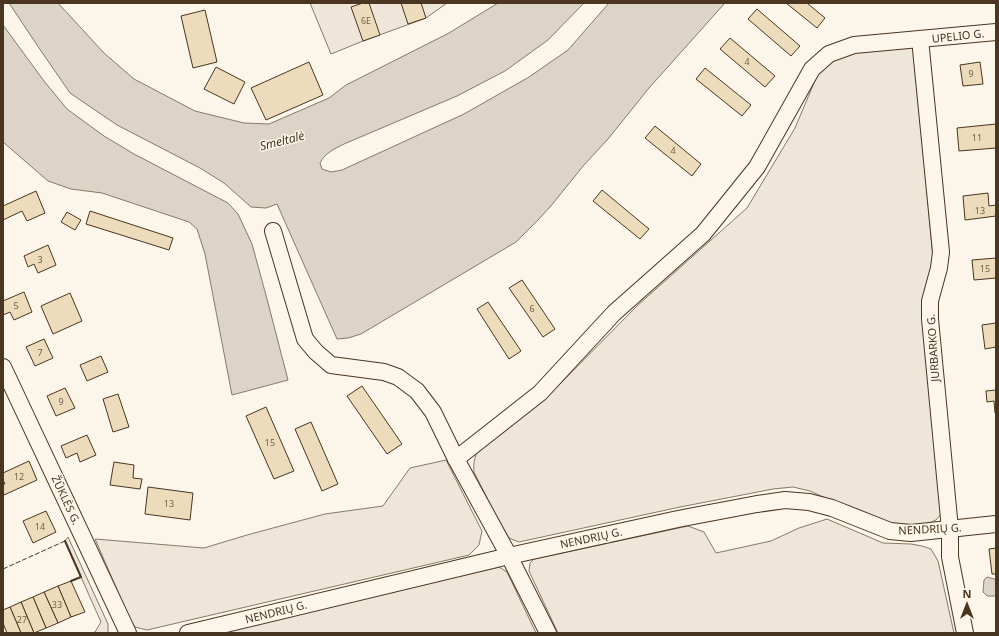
<svg xmlns="http://www.w3.org/2000/svg" width="999" height="636" viewBox="0 0 999 636" font-family="'Noto Sans',sans-serif">
	<style>
		.green { fill: #ede6d9; stroke: #887966 }
		.water { fill: #dcd4c6; stroke: #887966 }
		.building { fill: #ecdcbc; stroke: #4a3520 }
		.lines { fill: none; stroke-linecap: round; stroke-linejoin: round }
		.minor-casing { stroke: #4a3520; stroke-width: 18 }
		.minor { stroke: #fbf6e9; stroke-width: 16 }
		.fence { stroke: #4a3520; stroke-width: 1; stroke-dasharray: 5 2; stroke-linecap: butt }
		.wall { stroke: #4a3520; stroke-width: 2 }
		.labels { text-anchor: middle; stroke-width: 3; stroke-linejoin: round; paint-order: stroke }
		.number-label { font-size: 9px; fill: #725f47 }
		.street-label { font-size: 11px; fill: #4a3520; stroke: #fbf6e9 }
		.water-label { font-size: 12px; font-style: italic; fill: #4a3520; stroke: #fbf6e9 }
	</style>
	<rect width="100%" height="100%" fill="#fbf6e9"/>
	<!-- green -->
	<g class="green">
		<path d="M310 3H447L426 18 363 41 331 54Z"/>
		<path d="M914 45 933 258 942 513 936 520 927 524 901 525 882 523 810 491 793 487 773 489 680 507 519 542 509 538 502 528 474 472C473 461 475 456 480 447L549 395 638 305 747 208 795 128 822 64 854 51Z"/>
		<path d="M446 460 482 531 479 545 469 555 147 630 135 627 129 617 95 539 204 548 247 535 325 514 383 506 410 468Z"/>
		<path d="M827 519 883 543 911 544 922 546 931 549 938 561 954 633H558L529 571 530 563 534 559 688 526 704 532 716 553 771 541 799 528Z"/>
		<path d="M68 537 108 624V633H93L95 632 101 622 65 541Z"/>
		<path d="M499 567 507 572 536 633H219Z"/>
	</g>
	<!-- water -->
	<g class="water">
		<path d="M9 3H58L104 53 134 79 195 111 244 123 269 124 329 98 346 85 449 33 498 3H584L548 40 505 71 457 96 344 144C334 149 325 153 320 163L322 169 331 172 342 170 464 114 529 77 568 50 609 3H725L649 88 608 139 584 165 550 207 538 220 516 242 361 334 348 338 337 339 277 204 266 208 251 207 224 183 200 168 117 125 70 93 39 48Z"/>
		<path d="M3 25 44 81 67 109 104 136 134 154 228 203 238 214 252 244 267 299 288 380 232 395 205 254 197 229 189 222 102 193 71 189 48 181 3 142Z"/>
		<path d="M987 577 994 579 996 580V596H987L983 592 984 580Z"/>
	</g>
	<!-- building -->
	<g class="building">
		<path d="M363 3H369L380 35 363 41 351 7Z"/>
		<path d="M401 3H421L426 18 408 24Z"/>
		<path d="M786 3H807L825 18 817 28Z"/>
		<path d="M757 9 800 46 791 56 748 19Z"/>
		<path d="M205 10 217 62 193 68 181 16Z"/>
		<path d="M730 38 775 76 765 87 720 49Z"/>
		<path d="M309 62 323 95 266 120 251 88Z"/>
		<path d="M980 62 983 84 963 86 960 65Z"/>
		<path d="M216 67 245 82 234 104 204 89Z"/>
		<path d="M705 68 751 105 742 116 696 79Z"/>
		<path d="M996 124V148L959 151 957 128Z"/>
		<path d="M655 126 701 164 692 176 645 138Z"/>
		<path d="M602 190 649 229 640 239 593 201Z"/>
		<path d="M36 191 45 213 27 221 22 211 3 220V206Z"/>
		<path d="M988 193 989 206 996 205V216L965 220 963 196Z"/>
		<path d="M90 211 173 238 169 250 86 224Z"/>
		<path d="M67 212 81 220 75 230 61 222Z"/>
		<path d="M48 245 56 265 38 273 34 264 28 267 24 256Z"/>
		<path d="M996 258V278L974 280 972 260Z"/>
		<path d="M522 280 555 329 543 337 509 288Z"/>
		<path d="M24 292 32 312 14 320 10 312 3 315V301Z"/>
		<path d="M70 293 82 321 53 334 41 306Z"/>
		<path d="M488 302 521 351 509 359 477 309Z"/>
		<path d="M996 323V347L985 349 982 325Z"/>
		<path d="M44 339 53 358 35 366 26 347Z"/>
		<path d="M101 356 108 372 87 381 80 365Z"/>
		<path d="M362 386 402 444 387 454 347 396Z"/>
		<path d="M65 388 75 408 56 416 47 396Z"/>
		<path d="M996 390V413H995L994 401 987 402 986 391Z"/>
		<path d="M118 394 129 427 113 432 103 399Z"/>
		<path d="M266 407 294 471 274 479 246 416Z"/>
		<path d="M311 422 338 484 322 491 295 429Z"/>
		<path d="M87 435 96 455 80 462 77 453 66 458 61 446Z"/>
		<path d="M29 461 37 480 4 495 3 493V484H5L3 480V473Z"/>
		<path d="M114 462 134 465 133 478 142 479 140 489 110 485Z"/>
		<path d="M148 487 193 493 190 520 145 514Z"/>
		<path d="M46 511 56 532 33 543 23 521Z"/>
		<path d="M996 548V574H992L989 549Z"/>
		<path d="M71 581 85 612 71 617 58 586Z"/>
		<path d="M58 586 71 617 58 623 44 592Z"/>
		<path d="M44 592 58 623 46 628 33 597Z"/>
		<path d="M33 597 46 628 34 633 21 602Z"/>
		<path d="M21 602 34 633H21L10 607Z"/>
		<path d="M10 607 21 633H7L3 623V610Z"/>
	</g>
	<g class="lines">
		<!-- minor casing -->
		<g class="minor-casing">
			<g id="minor">
				<path d="M920 39 941 252 939 268 930 301V319L950 529V557L965 633"/>
				<path d="M273 231 305 339 316 352 331 365 384 372 398 377 417 391 433 412 456 459 509 556 548 633"/>
				<path d="M3 367 128 633"/>
				<path d="M456 459 540 393 614 313 703 234 757 167 812 69 829 54 854 45 996 32"/>
				<path d="M188 633 509 556 678 519 757 504 785 500 809 502 832 508 890 531 911 533 996 524"/>
			</g>
		</g>
		<!-- minor -->
		<use href="#minor" class="minor"/>
		<!-- fence -->
		<path class="fence" d="M3 569 65 541"/>
		<!-- wall -->
		<path class="wall" d="M65 541 81 577 71 581"/>
	</g>
	<g class="labels">
		<!-- number labels -->
		<g class="number-label">
			<text x="366" y="24">6E</text>
			<text x="747" y="65">4</text>
			<text x="971" y="77">9</text>
			<text x="977" y="141">11</text>
			<text x="673" y="154">4</text>
			<text x="980" y="214">13</text>
			<text x="40" y="263">3</text>
			<text x="985" y="272">15</text>
			<text x="16" y="309">5</text>
			<text x="532" y="312">6</text>
			<text x="40" y="356">7</text>
			<text x="61" y="405">9</text>
			<text x="270" y="446">15</text>
			<text x="19" y="480">12</text>
			<text x="169" y="507">13</text>
			<text x="40" y="530">14</text>
			<text x="57" y="608">33</text>
			<text x="22" y="623">27</text>
		</g>
		<!-- street labels -->
		<g class="street-label">
			<text transform="translate(958 36) rotate(-6)" y="4">UPELIO G.</text>
			<text transform="translate(933 348) rotate(-94)" y="4">JURBARKO G.</text>
			<text transform="translate(66 500) rotate(65)" y="4">ŽŪKLĖS G.</text>
			<text transform="translate(930 529) rotate(-3)" y="4">NENDRIŲ G.</text>
			<text transform="translate(591 538) rotate(-12)" y="4">NENDRIŲ G.</text>
			<text transform="translate(276 612) rotate(-14)" y="4">NENDRIŲ G.</text>
		</g>
		<!-- water labels -->
		<g class="water-label">
			<text transform="translate(282 141) rotate(-14)" y="4">Smeltalė</text>
		</g>
	</g>
	<!-- border -->
	<rect width="999" height="636" fill="none" stroke="#4a3520" stroke-width="8"/>
	<!-- north arrow -->
	<g transform="translate(967 604)" stroke="#fbf6e9" stroke-width="3" paint-order="stroke">
	<path d="M0-3L7 15L0 10L-7 15Z" fill="#4a3520"/>
	<text y="-6" font-size="11" font-weight="bold" text-anchor="middle" fill="#4a3520">N</text>
	</g>
</svg>
